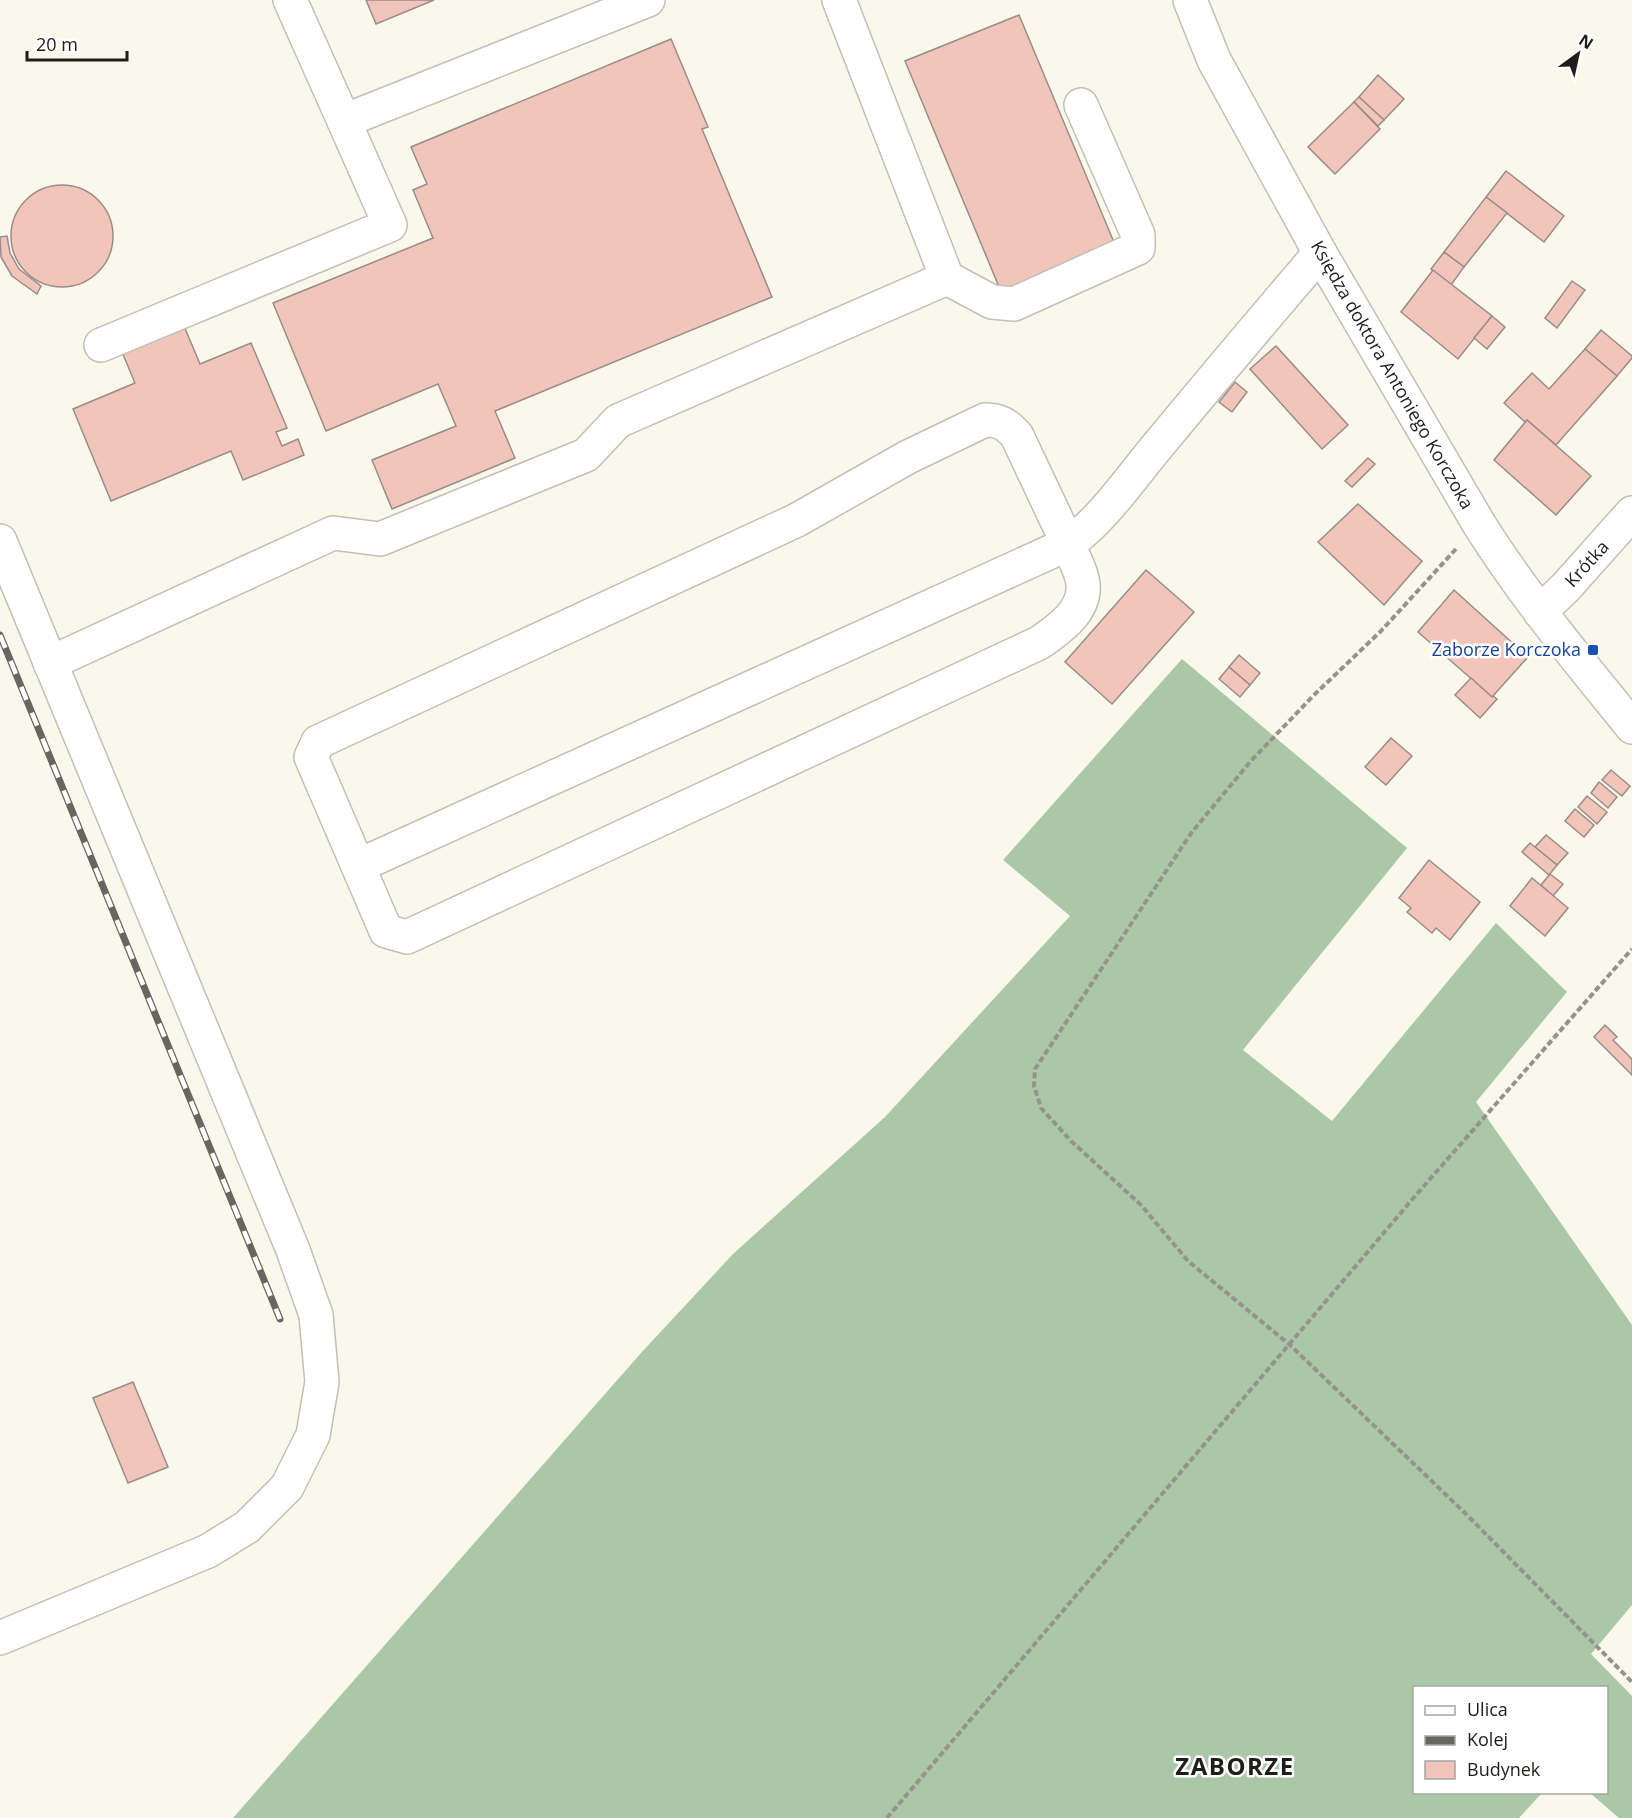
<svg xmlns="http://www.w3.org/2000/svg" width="1632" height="1818" viewBox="0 0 1632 1818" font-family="'Open Sans',sans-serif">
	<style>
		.forest { fill: #aac7a8 }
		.building { fill: #f2c5ba; stroke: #998c89; stroke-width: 1.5 }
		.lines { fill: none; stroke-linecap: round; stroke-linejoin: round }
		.minor-casing { stroke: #c2c0b4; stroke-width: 36 }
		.path { stroke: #95938a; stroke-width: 4; stroke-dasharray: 6 3; stroke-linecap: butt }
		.minor { stroke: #fff; stroke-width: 33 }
		.rail-casing { stroke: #67665f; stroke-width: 7 }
		.rail { stroke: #fff; stroke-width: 4.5; stroke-dasharray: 14; stroke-linecap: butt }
		.transit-dot { fill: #1a4fb4; stroke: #fff; stroke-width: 2 }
		.labels { text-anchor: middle; stroke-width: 5; stroke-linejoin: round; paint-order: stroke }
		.street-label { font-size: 18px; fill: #1e1d19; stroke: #fff }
		.transit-label { font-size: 18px; fill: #164399; stroke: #fff; text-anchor: end }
		.district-label { font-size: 24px; font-weight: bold; letter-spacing: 1.5px; fill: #1e1d19; stroke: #fff }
	</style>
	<rect width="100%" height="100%" fill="#faf8eb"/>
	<!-- forest -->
	<path class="forest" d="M1182 659 1407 848 1243 1050 1332 1121 1496 923 1567 992 1476 1102 1632 1325V1605L1591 1654 1632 1696V1818H1619L1590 1793 1606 1792V1688H1414V1792L1542 1793 1519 1818H233L641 1353 733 1254 885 1117 1070 916 1003 860Z"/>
	<!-- building -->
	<g class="building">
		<path d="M366 0H434L376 24Z"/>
		<path d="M1019 15 1116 247 1002 294 905 61Z"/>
		<path d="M671 39 708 127 702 129 772 297 495 411 515 458 392 509 372 460 456 426 438 384 326 431 273 303 433 238 413 190 427 184 411 147Z"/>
		<path d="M1378 75 1404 99 1384 120 1359 97Z"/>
		<path d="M1359 97 1384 120 1378 126 1354 102Z"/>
		<path d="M1354 102 1380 129 1335 174 1308 147Z"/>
		<path d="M1506 171 1564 216 1544 242 1486 197Z"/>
		<circle cx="62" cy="236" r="51"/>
		<path d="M1486 197 1507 213 1464 267 1444 252Z"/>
		<path d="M7 236 10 253 19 269 41 286 37 294 12 276 1 257 0 237Z"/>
		<path d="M1444 252 1464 267 1451 285 1431 269Z"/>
		<path d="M1433 270 1492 316 1458 359 1401 312Z"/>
		<path d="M1572 281 1585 290 1557 328 1545 318Z"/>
		<path d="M1492 316 1505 327 1487 349 1474 338Z"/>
		<path d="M184 326 200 364 251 343 287 428 276 432 282 446 298 439 304 455 243 480 231 451 111 501 73 409 135 383 122 352Z"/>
		<path d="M1601 330 1632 356V358L1617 376 1585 349Z"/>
		<path d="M1276 346 1348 425 1322 449 1250 369Z"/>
		<path d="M1585 349 1617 376 1556 445 1527 420 1525 422 1504 403 1532 373 1549 389Z"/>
		<path d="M1235 382 1247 392 1232 412 1219 402Z"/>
		<path d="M1527 420 1591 476 1556 515 1494 460Z"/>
		<path d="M1368 458 1375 464 1352 487 1345 481Z"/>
		<path d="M1358 504 1422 561 1384 605 1318 542Z"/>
		<path d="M1146 570 1194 612 1112 704 1065 662Z"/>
		<path d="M1454 590 1528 657 1492 697 1418 632Z"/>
		<path d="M1239 655 1260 673 1250 685 1229 667Z"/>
		<path d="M1229 667 1250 685 1240 697 1219 679Z"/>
		<path d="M1471 678 1492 697 1493 696 1497 699 1480 718 1455 695Z"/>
		<path d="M1391 738 1412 756 1386 785 1365 767Z"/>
		<path d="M1611 770 1630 786 1622 796 1602 780Z"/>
		<path d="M1599 782 1617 797 1608 808 1591 793Z"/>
		<path d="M1587 796 1607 812 1597 824 1578 807Z"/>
		<path d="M1575 809 1594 825 1584 837 1565 821Z"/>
		<path d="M1546 835 1568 853 1557 865 1535 847Z"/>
		<path d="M1530 843 1557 865 1549 875 1522 852Z"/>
		<path d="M1429 860 1480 902 1450 940 1436 928 1432 933 1407 912 1411 908 1399 898Z"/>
		<path d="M1550 874 1563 884 1553 896 1541 885Z"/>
		<path d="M1532 878 1568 908 1545 936 1510 906Z"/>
		<path d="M1605 1025 1617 1037 1613 1040 1632 1059V1075L1594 1037Z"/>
		<path d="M133 1382 168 1467 128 1483 93 1398Z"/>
	</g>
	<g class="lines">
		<!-- minor casing -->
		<g class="minor-casing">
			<g id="minor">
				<path d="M290 0 344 121 648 0"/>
				<path d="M1190 0 1214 60 1320 253 1479 524C1524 596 1579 661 1632 727"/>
				<path d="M947 278 992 302 1014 304 1138 248V235L1081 105"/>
				<path d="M101 345 390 225 344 121"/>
				<path d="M0 541 293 1250 316 1315 322 1382 313 1435 287 1487 247 1527 208 1551 0 1638"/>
				<path d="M1540 612 1566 587 1632 513"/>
				<path d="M50 663 333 533 380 539 586 455 618 421 947 278 839 0"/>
				<path d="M358 866 1068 544C1073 557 1082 571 1083 584 1086 611 1058 630 1039 643L407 937 386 931 311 757 318 742 797 520 908 457 985 420C999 419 1008 425 1017 436L1068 544C1103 520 1132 476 1160 443 1213 379 1266 316 1320 253"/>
			</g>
		</g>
		<!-- path -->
		<g class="path">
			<path d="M1456 549 1381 631 1313 696 1250 762 1192 832 1035 1069 1034 1086 1041 1108 1071 1141 1141 1205 1188 1261 1290 1345 1465 1513 1632 1682"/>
			<path d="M887 1818 1416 1195 1632 949"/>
		</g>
		<!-- minor -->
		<use href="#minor" class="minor"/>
		<!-- rail casing -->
		<g class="rail-casing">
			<path id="rail" d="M0 635 280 1319"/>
		</g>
		<!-- rail -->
		<use href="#rail" class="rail"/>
	</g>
	<!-- markers -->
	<rect class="transit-dot" x="1587" y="644" width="12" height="12" rx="3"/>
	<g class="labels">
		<!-- street labels -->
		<g class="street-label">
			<text transform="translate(1392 375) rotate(60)" y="6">Księdza doktora Antoniego Korczoka</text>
			<text transform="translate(1587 564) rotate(-48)" y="6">Krótka</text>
		</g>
		<!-- transit labels -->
		<g class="transit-label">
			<text x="1581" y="656">Zaborze Korczoka</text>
		</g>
		<!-- district labels -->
		<g class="district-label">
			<text x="1235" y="1775">ZABORZE</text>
		</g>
	</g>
	<!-- legend -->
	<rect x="1413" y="1686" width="195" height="108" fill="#ffffff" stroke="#a5a5a3" stroke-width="1.5"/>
	<rect x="1425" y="1706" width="30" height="9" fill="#ffffff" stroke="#a5a5a3" stroke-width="1.5"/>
	<text x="1467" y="1716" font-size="18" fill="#1e1d19">Ulica</text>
	<rect x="1425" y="1736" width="30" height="9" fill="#67665f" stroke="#a5a5a3" stroke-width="1.5"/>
	<text x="1467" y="1746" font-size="18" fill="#1e1d19">Kolej</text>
	<rect x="1425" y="1761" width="30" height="18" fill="#f2c5ba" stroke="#a5a5a3" stroke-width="1.5"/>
	<text x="1467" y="1776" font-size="18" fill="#1e1d19">Budynek</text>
	<!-- north arrow -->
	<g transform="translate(1578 54) rotate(33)" stroke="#ffffff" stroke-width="4.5" paint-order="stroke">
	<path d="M0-4.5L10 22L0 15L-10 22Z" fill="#1e1d19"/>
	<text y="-9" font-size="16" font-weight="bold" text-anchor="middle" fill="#1e1d19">N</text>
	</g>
	<!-- scale -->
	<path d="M27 51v9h100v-9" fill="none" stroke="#1e1d19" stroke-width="3"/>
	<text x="36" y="51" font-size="18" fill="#1e1d19" stroke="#ffffff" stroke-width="4.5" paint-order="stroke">20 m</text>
</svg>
